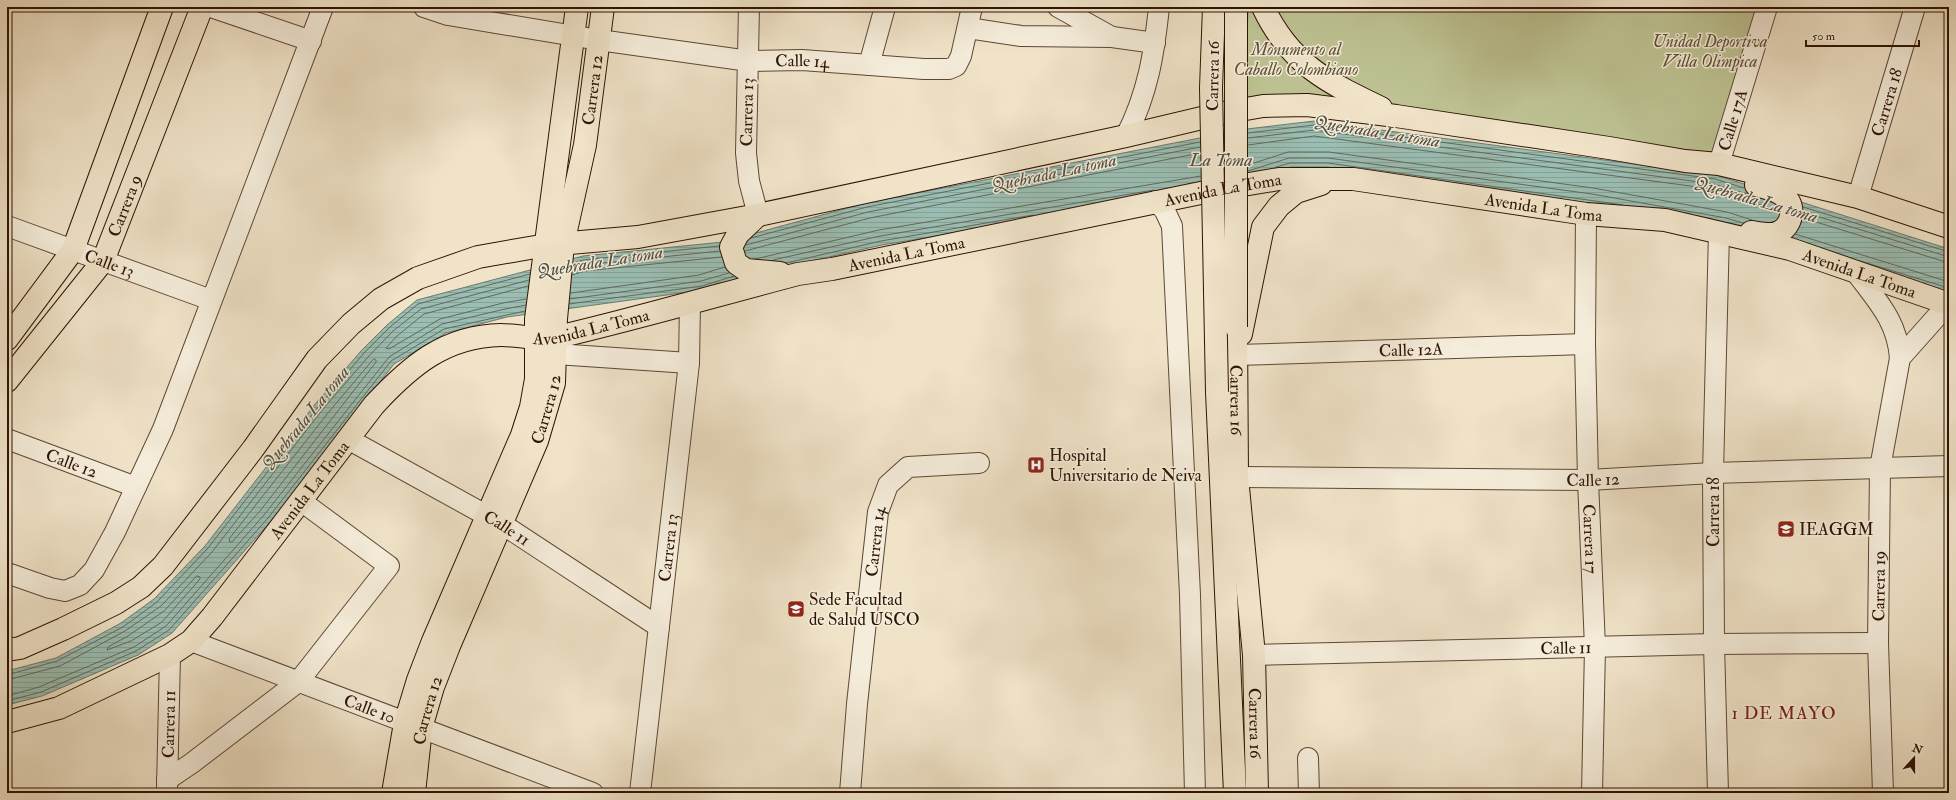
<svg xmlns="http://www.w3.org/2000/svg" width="1956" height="800" font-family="'IM FELL Double Pica',serif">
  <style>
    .park { fill: #bec393; stroke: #766b4b }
    .water { fill: url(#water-rules); stroke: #6e7a6d }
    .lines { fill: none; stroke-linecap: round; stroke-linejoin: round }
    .shore { stroke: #64685b; stroke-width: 1 }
    .minor-casing { stroke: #5e4734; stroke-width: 22 }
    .major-casing { stroke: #2d1303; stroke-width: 24 }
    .minor { stroke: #f5eddb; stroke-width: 20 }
    .major { stroke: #f0e3c8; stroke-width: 22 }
    .major-bridge-casing { stroke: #2d1303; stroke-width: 24; stroke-linecap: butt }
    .major-bridge { stroke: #f0e3c8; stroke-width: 22 }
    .labels { text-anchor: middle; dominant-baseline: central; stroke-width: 3; stroke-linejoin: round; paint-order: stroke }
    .park-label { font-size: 17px; font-style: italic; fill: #605135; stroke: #f5eddb }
    .street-label { font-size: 17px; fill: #2d1303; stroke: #f5eddb }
    .poi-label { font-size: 17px; fill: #2d1303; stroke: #f5eddb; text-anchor: start }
    .water-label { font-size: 18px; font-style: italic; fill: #534f41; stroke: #f5eddb }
    .neighbourhood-label { font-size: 18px; letter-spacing: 1px; fill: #7a1f14; stroke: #f5eddb }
  </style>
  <defs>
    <pattern id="water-rules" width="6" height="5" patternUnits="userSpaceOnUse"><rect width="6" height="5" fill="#9abeb3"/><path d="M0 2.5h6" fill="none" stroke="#85a298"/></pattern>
  </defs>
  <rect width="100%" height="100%" fill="#f0e3c8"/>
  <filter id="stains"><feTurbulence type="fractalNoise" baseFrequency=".005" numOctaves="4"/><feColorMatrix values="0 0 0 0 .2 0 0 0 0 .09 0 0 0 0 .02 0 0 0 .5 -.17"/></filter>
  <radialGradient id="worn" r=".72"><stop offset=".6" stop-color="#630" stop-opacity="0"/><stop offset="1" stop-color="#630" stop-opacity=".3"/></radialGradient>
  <path class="park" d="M1248 7 1263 8 1767 7 1719 159 1245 109Z"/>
  <path class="water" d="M1314 121 1716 175 1949 249V297L1724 227 1590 203 1327 167H1291L1225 188 882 245 762 272 703 290 507 317 446 333 394 364 271 521 172 633 138 655 42 696 7 705V671L56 658 121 623 154 599 205 546 316 403 361 351 387 325 417 300 583 256 723 242 866 203 1200 138 1222 132Z"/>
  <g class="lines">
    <g class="shore">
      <path d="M1248 133 1314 125 1715 179 1744 188"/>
      <path d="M1248 138 1314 130 1714 184 1750 195"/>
      <path d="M1248 145 1314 136 1713 189 1779 211"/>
      <path d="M1248 165 1288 152H1329L1593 188 1727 212 1752 220"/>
      <path d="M1276 167 1290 163H1328L1623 205"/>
      <path d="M1248 171 1289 158H1328L1592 194 1726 218 1743 223"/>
      <path d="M1803 207 1949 252"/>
      <path d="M1803 212 1949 257"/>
      <path d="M1803 218 1949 263"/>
      <path d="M1795 234 1949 282"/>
      <path d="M751 238 867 207 1200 142"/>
      <path d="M746 245 868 212 1200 147"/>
      <path d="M745 251 870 218 1200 153"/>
      <path d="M755 259 879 230 1201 176"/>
      <path d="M773 260 880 236 1154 190"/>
      <path d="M1860 261 1949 288"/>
      <path d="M573 263 583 260 719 246"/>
      <path d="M786 263 881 241 1033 215"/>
      <path d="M573 268 584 265 720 251"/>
      <path d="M572 275 585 271 722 257"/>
      <path d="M571 293 699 275 725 267"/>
      <path d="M526 299 503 303 440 319 389 349 386 348 397 336 424 314 528 286"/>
      <path d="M570 299 701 281 729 273"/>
      <path d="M569 304 702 286 734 276"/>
      <path d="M374 359 376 360V362L260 511 232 542H230L229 539 328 413Z"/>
      <path d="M197 576 200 577V579L162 622 131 641 107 650 108 647 128 636 164 611Z"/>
      <path d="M7 675 57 661 123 627 157 602 208 548 319 406 364 353 390 327 418 304 530 274"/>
      <path d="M7 680 60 666 125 631 161 606 212 552 323 409 368 357 393 331 421 309 529 280"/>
      <path d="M7 696 39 687 134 647 166 626 264 515 389 357 442 324 505 309 526 305"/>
      <path d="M7 701 41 692 136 651 169 630 268 518 391 361 444 329 525 311"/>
    </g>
    <g class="minor-casing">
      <g id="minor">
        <path d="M211 7 311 41"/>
        <path id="s1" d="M424 7 448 15 599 40 749 61 802 60 924 69H949L956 66 961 56 972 7"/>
        <path d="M749 7 746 153 749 181 758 215"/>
        <path d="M1058 7 1110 36"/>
        <path d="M968 28 1021 36 1112 37 1155 43"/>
        <path d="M869 65 885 7"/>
        <path d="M1126 136C1148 93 1154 54 1159 7"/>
        <path id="s2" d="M1719 164 1767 7"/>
        <path id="s3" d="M1858 197 1915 7"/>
        <path d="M1156 201 1165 211 1172 226 1190 595 1195 793"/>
        <path id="s4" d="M1586 214 1585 344 1588 480 1595 647 1592 793"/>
        <path id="s5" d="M7 226 211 300"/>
        <path d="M1855 271C1877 301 1897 320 1900 358"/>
        <path d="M556 354 689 363"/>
        <path id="s6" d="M1237 355 1585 344"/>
        <path id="s7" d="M7 439 136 487"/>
        <path id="s8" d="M348 439 502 524 659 627"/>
        <path id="s9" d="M1237 477 1588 480 1713 473 1949 466"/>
        <path d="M7 573 50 588 65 591 80 585 94 570 115 532 163 429 323 7"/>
        <path id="s10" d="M191 641 593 793"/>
        <path id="s11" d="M1254 655 1714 644 1878 643"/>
        <path d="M1308 758 1309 793"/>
        <path d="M167 780 192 763 298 682 389 566 301 501"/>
        <path id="s12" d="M167 789 170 655"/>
        <path id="s13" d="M640 793 689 363 690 303"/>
        <path id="s14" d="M850 793 857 704 878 512 888 485 908 467 979 463"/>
        <path d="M1718 793 1714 644 1713 473 1719 232"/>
        <path id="s15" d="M1883 793 1878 643 1880 468 1900 358 1948 304"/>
      </g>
    </g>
    <g class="major-casing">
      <g id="major">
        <path d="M1263 7C1290 64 1327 82 1381 108"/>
        <path d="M1211 88 1214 7"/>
        <path d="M758 215 738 234 731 247 736 263 746 270 780 273"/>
        <path d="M1751 232C1760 233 1772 236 1779 232 1792 226 1796 206 1785 197 1778 190 1766 188 1756 185"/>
        <path id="s16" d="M1236 327 1237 477 1254 655 1257 793"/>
        <path d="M1241 334 1263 227 1279 206 1296 192 1321 184"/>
        <path d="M7 339 73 250 162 7"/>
        <path id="s17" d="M7 381 103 261 202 7"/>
        <path d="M1217 392 1235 793"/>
        <path d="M7 650 20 648 63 629 116 603 141 587 163 566 253 449 317 359 351 324 381 299 418 278 478 257 547 245 638 237 758 215 1126 136 1223 113 1263 106 1307 105 1396 116 1609 148 1685 161 1719 164 1858 197 1949 227"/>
        <path id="s18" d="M7 722 59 708 170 655 191 641 212 617 374 405C410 366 445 336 501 335 520 335 540 341 558 337 639 318 718 295 798 274L832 269 1225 188 1279 179H1353L1586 214 1665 220 1790 249 1949 304"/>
        <path d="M393 793 405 723 418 680 433 641 522 435 531 407 536 379V319L577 7"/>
        <path id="s19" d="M414 793 421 728 433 687 449 646 537 441 554 383 556 319 563 244 585 145 603 7"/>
      </g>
    </g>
    <use href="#minor" class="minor"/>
    <use href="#major" class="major"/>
    <g class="major-bridge-casing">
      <g id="major-bridge">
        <path d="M1236 7V327"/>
        <path d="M1211 88 1217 392"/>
      </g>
    </g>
    <use href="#major-bridge" class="major-bridge"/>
  </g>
  <defs>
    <g id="hospital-square" transform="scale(0.9)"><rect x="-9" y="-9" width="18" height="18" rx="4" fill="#8f2418" stroke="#f5eddb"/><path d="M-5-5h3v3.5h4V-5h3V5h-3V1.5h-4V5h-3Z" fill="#fff"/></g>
    <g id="school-square" transform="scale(0.9)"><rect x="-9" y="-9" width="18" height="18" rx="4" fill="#8f2418" stroke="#f5eddb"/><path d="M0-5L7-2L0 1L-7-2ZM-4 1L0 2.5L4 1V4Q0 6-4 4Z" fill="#fff"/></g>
    <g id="university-square" transform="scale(0.9)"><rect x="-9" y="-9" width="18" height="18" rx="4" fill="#8f2418" stroke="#f5eddb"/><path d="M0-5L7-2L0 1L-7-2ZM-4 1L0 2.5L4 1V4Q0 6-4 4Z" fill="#fff"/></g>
  </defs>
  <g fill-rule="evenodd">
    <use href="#hospital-square" x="1036" y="465"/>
    <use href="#school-square" x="1786" y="529"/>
    <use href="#university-square" x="796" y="609"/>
  </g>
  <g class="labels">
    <g class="park-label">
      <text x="1710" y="41">Unidad Deportiva<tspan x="1710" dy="20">Villa Olimpica</tspan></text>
      <text x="1296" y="49">Monumento al<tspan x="1296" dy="20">Caballo Colombiano</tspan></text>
    </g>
    <g class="street-label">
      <text stroke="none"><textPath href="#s1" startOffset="383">Calle 14</textPath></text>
      <text transform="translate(1213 76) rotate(-89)">Carrera 16</text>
      <text stroke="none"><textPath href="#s19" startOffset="732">Carrera 12</textPath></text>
      <text stroke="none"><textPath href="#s3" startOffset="99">Carrera 18</textPath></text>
      <text transform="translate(747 112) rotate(-89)">Carrera 13</text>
      <text stroke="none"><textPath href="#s2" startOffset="46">Calle 17A</textPath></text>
      <text stroke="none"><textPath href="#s18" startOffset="1389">Avenida La Toma</textPath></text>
      <text stroke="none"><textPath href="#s17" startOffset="213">Carrera 9</textPath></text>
      <text stroke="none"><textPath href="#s18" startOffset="1713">Avenida La Toma</textPath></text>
      <text stroke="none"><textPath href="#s18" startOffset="1066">Avenida La Toma</textPath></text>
      <text stroke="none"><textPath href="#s5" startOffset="109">Calle 13</textPath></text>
      <text stroke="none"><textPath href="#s18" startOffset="2037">Avenida La Toma</textPath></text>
      <text stroke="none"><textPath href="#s18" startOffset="742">Avenida La Toma</textPath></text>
      <text stroke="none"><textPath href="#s6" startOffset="174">Calle 12A</textPath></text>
      <text stroke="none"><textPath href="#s16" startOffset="73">Carrera 16</textPath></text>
      <text stroke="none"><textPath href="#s19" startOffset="408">Carrera 12</textPath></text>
      <text stroke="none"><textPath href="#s7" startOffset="69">Calle 12</textPath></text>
      <text stroke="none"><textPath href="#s9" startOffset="356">Calle 12</textPath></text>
      <text stroke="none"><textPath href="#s18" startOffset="394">Avenida La Toma</textPath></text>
      <text transform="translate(1713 512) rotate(-90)">Carrera 18</text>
      <text stroke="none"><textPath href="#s8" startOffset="182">Calle 11</textPath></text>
      <text stroke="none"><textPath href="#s4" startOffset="325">Carrera 17</textPath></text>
      <text stroke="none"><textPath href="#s14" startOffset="253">Carrera 14</textPath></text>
      <text stroke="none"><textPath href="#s13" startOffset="247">Carrera 13</textPath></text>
      <text stroke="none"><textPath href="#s15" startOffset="207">Carrera 19</textPath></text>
      <text stroke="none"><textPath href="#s11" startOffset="312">Calle 11</textPath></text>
      <text stroke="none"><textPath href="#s10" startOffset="191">Calle 10</textPath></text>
      <text stroke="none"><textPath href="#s19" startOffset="84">Carrera 12</textPath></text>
      <text stroke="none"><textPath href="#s12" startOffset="65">Carrera 11</textPath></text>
      <text stroke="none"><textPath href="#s16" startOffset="397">Carrera 16</textPath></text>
    </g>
    <g class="poi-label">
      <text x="1049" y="455">Hospital<tspan x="1049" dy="20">Universitario de Neiva</tspan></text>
      <text x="1799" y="529">IEAGGM</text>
      <text x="809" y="599">Sede Facultad<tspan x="809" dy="20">de Salud USCO</tspan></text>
    </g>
    <g class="water-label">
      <text transform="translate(1377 132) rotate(9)">Quebrada La toma</text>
      <text x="1221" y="160">La Toma</text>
      <text transform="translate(1054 173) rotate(-12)">Quebrada La toma</text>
      <text transform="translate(1756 200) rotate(16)">Quebrada La toma</text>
      <text transform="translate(600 262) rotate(-9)">Quebrada La toma</text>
      <text transform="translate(306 418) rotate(-51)">Quebrada La toma</text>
    </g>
    <g class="neighbourhood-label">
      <text x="1784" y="713">1 DE MAYO</text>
    </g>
  </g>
  <rect width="1956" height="800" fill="none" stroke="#f0e3c8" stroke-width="24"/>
  <rect x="8" y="8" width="1940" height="784" fill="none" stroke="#2d1303" stroke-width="2"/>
  <rect x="12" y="12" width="1932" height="776" fill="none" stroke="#2d1303"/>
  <g transform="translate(1914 758) rotate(21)" stroke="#f5eddb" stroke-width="3" paint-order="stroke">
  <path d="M0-3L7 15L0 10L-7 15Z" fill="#2d1303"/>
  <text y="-6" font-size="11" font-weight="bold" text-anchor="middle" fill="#2d1303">N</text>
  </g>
  <path d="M1806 40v6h113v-6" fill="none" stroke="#2d1303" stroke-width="2"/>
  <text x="1812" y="40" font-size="12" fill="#2d1303" stroke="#f5eddb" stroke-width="3" paint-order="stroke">50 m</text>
  <rect width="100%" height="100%" filter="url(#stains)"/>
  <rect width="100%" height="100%" fill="url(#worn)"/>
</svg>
